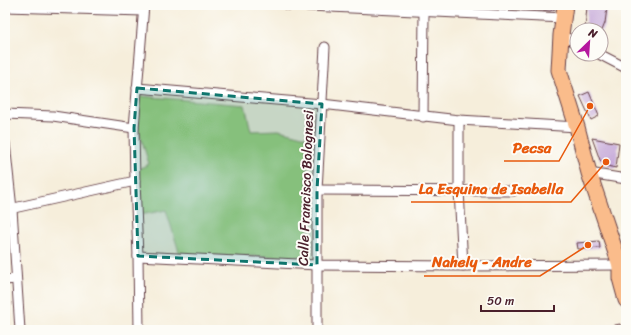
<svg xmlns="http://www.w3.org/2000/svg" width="631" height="335" font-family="Sriracha,sans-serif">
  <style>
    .green { fill: #a4d380; stroke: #777956 }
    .building { fill: #c7acda }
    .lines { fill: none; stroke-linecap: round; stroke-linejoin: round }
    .street-casing { stroke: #643e45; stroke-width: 11 }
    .primary-casing { stroke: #643e45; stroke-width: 17 }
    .street { stroke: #fff; stroke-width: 9 }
    .primary { stroke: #fabc8b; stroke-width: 15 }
    .marked { fill: #0f766e; fill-opacity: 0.2; stroke: #0f766e; stroke-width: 3; stroke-dasharray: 8 5; stroke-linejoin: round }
    .labels { text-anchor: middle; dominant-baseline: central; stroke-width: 4; stroke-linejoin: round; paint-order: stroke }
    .street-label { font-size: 14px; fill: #4a1f2b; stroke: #fdfcf7 }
    .leader { fill: none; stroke: #e8590c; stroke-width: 1.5 }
    .callout-dot { fill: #e8590c; stroke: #fdfcf7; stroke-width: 1.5 }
    .callout-label { font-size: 15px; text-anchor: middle; font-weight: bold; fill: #e8590c; stroke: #fdfcf7; stroke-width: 4; stroke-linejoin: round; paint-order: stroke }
  </style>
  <rect width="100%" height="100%" fill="#fdfcf7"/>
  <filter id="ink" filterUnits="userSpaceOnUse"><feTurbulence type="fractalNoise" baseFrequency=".025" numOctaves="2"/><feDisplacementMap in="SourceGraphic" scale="8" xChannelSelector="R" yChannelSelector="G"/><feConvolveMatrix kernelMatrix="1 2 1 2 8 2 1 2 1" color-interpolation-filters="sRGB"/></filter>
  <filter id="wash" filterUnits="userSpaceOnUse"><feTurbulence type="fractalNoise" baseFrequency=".012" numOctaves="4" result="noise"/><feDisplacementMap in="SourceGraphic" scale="16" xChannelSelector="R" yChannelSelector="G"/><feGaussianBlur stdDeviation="0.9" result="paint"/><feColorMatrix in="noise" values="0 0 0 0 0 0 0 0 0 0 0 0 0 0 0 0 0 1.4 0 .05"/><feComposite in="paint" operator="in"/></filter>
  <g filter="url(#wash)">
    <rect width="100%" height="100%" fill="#f6eedb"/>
    <path class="green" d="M140 96 245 105 251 131 279 130 306 137 309 257 180 255 166 210 140 215 138 169 149 164 138 128Z"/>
    <g id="blocks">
      <g class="building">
        <path d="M521 5H554L555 9 550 11 520 8Z"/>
        <path d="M587 6 607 8 605 23 601 33V30H585Z"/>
        <path d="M589 92 599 116 591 120 580 96Z"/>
        <path d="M592 138 619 143 616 168 607 166 600 160Z"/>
        <path d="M599 241 600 248 578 249 577 243Z"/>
        <path d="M620 324 621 330H606L605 327Z"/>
      </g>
    </g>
  </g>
  <g filter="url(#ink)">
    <use href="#blocks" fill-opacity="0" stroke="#643e45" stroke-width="1"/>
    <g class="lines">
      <g class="street-casing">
        <g id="street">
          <path d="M288 5 564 18"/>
          <path d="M5 7 143 11"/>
          <path d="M561 35 577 43"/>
          <path d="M599 54 626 68"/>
          <path d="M137 88 322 104 459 120 577 127"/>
          <path d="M5 114 53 116 134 128"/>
          <path d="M423 117 424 11"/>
          <path d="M459 120V190L463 266"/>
          <path d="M5 143 12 209 20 330"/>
          <path d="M589 173 626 179"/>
          <path d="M317 190 513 191"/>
          <path d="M5 210 135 181"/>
          <path d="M138 256 317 265 463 266 620 265"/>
          <path d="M5 280 16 279"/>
          <path d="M139 330 138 256 135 181 134 128 144 5"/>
          <path d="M317 330V190L325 47"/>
        </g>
      </g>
      <g class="primary-casing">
        <g id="primary">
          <path d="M565 5 561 35 559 70 577 127 589 173 620 265 626 273"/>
          <path d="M620 265V278L626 300"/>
        </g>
      </g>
      <use href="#street" class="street"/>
      <use href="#primary" class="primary"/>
    </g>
  </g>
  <path class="marked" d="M137 88 322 104 317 190V265L138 256 134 128Z"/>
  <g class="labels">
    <g class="street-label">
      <text transform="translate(306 188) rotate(-88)">Calle Francisco Bolognesi</text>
    </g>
  </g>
  <path class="leader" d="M590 106L559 161H504M606 162L571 202H411M588 245L540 276H424"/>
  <g class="callout-dot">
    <circle cx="590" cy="106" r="4"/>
    <circle cx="606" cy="162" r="4"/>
    <circle cx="588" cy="245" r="4"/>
  </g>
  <g class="callout-label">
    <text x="532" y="153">Pecsa</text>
    <text x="491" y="194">La Esquina de Isabella</text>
    <text x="482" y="267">Nahely - Andre</text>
  </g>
  <rect width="631" height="335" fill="none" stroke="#fdfcf7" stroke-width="20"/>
  <g transform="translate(589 42) rotate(25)"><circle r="19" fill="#fdfcf7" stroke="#b5a4a5"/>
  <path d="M0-3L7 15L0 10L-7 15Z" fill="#b5179e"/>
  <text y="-6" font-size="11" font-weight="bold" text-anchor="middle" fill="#4a1f2b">N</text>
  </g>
  <path d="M481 305v6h73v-6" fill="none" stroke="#4a1f2b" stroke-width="2"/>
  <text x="487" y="305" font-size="12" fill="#4a1f2b" stroke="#fdfcf7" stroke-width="3" paint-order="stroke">50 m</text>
</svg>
